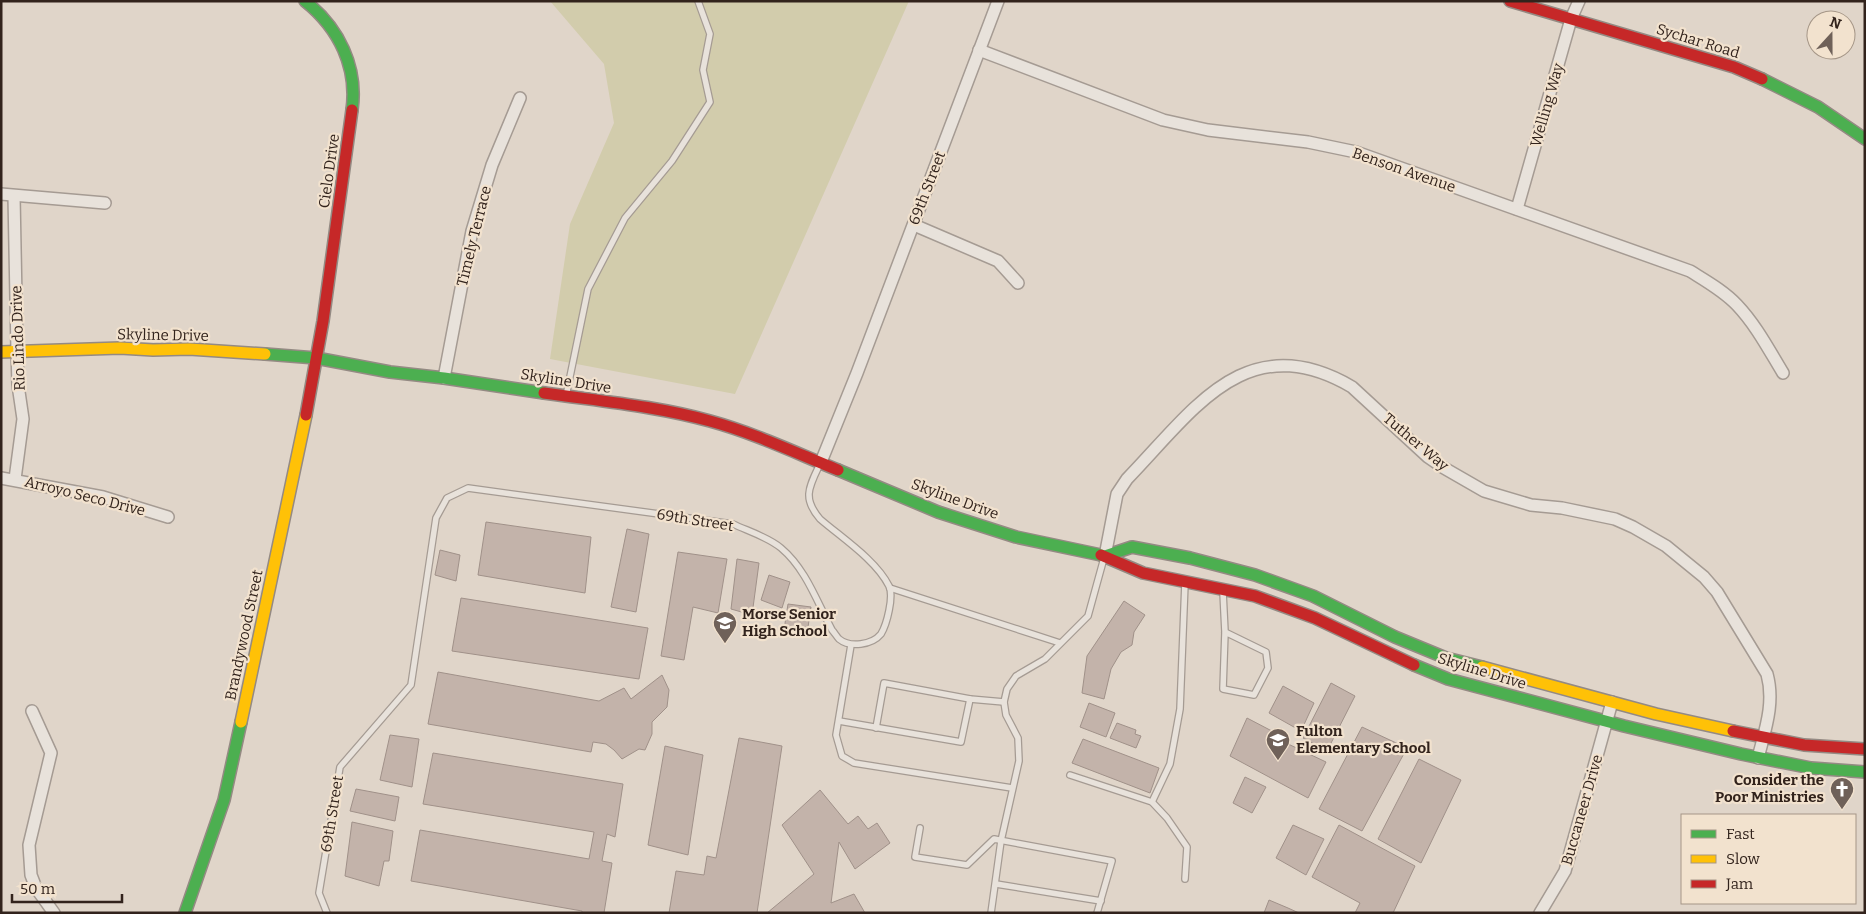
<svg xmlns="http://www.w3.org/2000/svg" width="1866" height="914" font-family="Bitter,serif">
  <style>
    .green { fill: #d2ccac }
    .building { fill: #c3b3aa; stroke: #a09189 }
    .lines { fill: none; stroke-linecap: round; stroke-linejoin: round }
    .lane-casing { stroke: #a59b93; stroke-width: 8 }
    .street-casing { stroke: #a59b93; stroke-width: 14 }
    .fast-casing { stroke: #948a83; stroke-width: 14 }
    .slow-casing { stroke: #948a83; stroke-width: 14 }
    .jam-casing { stroke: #948a83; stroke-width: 14 }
    .lane { stroke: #e8e2db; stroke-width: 5.5 }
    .street { stroke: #e8e2db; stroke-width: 11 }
    .fast { stroke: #4caf50; stroke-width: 11 }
    .slow { stroke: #ffc107; stroke-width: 11 }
    .jam { stroke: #c62828; stroke-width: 11 }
    .labels { text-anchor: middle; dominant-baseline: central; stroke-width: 4.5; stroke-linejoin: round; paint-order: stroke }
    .street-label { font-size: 15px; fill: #32231c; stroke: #f2e2ce }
    .poi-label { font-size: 15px; font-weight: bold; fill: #32231c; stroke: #f2e2ce; text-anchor: start }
  </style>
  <rect width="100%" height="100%" fill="#e0d5c9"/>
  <path class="green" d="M550 1H909L735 394 550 359 570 224 614 123 604 64Z"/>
  <g class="building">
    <path d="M486 522 591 537 585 593 478 575Z"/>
    <path d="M627 529 649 534 636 612 611 607Z"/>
    <path d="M440 550 460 555 456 581 435 575Z"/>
    <path d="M678 552 727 559 718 613 693 607 684 660 661 656Z"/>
    <path d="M737 559 759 563 752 615 731 609Z"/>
    <path d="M769 575 790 582 782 608 761 600Z"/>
    <path d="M461 598 648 628 639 679 452 651Z"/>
    <path d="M1124 601 1145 615 1134 632 1132 645 1121 652 1111 669 1104 699 1082 693 1087 656Z"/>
    <path d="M788 604 811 607 807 634 784 630Z"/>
    <path d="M438 672 599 701 624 688 631 699 662 675 669 690 667 707 652 722V734L645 750 639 749 622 759 614 750 606 744 593 742 591 752 428 724Z"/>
    <path d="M1331 683 1355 696 1327 751 1303 738Z"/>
    <path d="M1283 686 1314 703 1301 731 1269 713Z"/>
    <path d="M1089 703 1115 713 1106 737 1080 727Z"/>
    <path d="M1247 718 1289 740 1286 743 1326 762 1308 798 1230 756Z"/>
    <path d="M1117 723 1136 730 1135 734 1141 736 1136 748 1110 738Z"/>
    <path d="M1362 727 1407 748 1362 831 1319 809Z"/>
    <path d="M390 735 419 739 412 787 380 780Z"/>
    <path d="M739 738 782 746 757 913H669L676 871 704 875 707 856 716 858Z"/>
    <path d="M1083 739 1159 768 1150 793 1072 763Z"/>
    <path d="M665 746 703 755 688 855 648 845Z"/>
    <path d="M433 753 623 784 615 837 607 834 602 861 612 863 604 913H582V911L411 881 420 830 589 859 594 832 423 804Z"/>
    <path d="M1419 759 1461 780 1421 863 1378 839Z"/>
    <path d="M1245 777 1266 787 1252 813 1233 803Z"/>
    <path d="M356 789 399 797 395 821 350 811Z"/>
    <path d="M820 790 848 824 858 816 868 829 877 823 890 843 855 869 839 842 831 903 854 894 865 913H767L814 874 782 825Z"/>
    <path d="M352 822 393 831 389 861H384L379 886 345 876Z"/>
    <path d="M1293 825 1324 839 1306 875 1276 858Z"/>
    <path d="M1339 825 1415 866 1393 913H1355L1360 903 1312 877Z"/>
    <path d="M1269 900 1288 908 1299 913H1264Z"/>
  </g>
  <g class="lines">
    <g class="lane-casing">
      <g id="lane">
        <path d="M566 396 588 289 625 218 672 161 710 102 703 70 710 34 698 1"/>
        <path d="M890 588 1060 643"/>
        <path d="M1223 592 1225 632 1223 689 1254 695 1268 668 1266 652 1225 632"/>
        <path d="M851 645 836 735 842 756 854 763 1012 788"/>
        <path d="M839 721 961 742 970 699"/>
        <path d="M876 728 884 683 970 699 1004 702"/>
        <path d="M1070 775 1152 802 1167 818 1187 847 1185 879"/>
        <path d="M1152 802 1170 764 1180 709 1185 583"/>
        <path d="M920 828 915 857 967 865 994 839 1112 861 1097 913"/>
        <path d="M996 884 1101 901"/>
        <path d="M327 913 319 893 340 767 411 685 436 518 447 498 468 488 733 524C748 531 768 537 781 548 806 569 817 602 832 630 834 632 837 637 839 639 850 648 872 645 881 634 887 624 894 596 889 586 876 560 842 538 820 519 802 498 809 487 820 464"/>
        <path d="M991 913 1001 841 1019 761 1018 738 1006 715 1004 702 1007 689 1016 676 1045 659 1088 616 1104 558"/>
      </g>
    </g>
    <g class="street-casing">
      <g id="street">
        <path d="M979 50 1163 120 1208 130 1308 142 1356 152 1690 271C1706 281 1724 291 1737 305 1756 325 1769 350 1783 373"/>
        <path d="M1 194 105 203"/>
        <path d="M14 196 17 351 18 385 23 419 15 479"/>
        <path d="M1517 209 1571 19 1579 1"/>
        <path d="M914 225 998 261 1018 283"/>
        <path d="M444 378 472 231 492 165 520 98"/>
        <path d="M821 462 857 373 998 1"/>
        <path d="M1 478 103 497 168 517"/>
        <path d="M1105 556 1117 494 1127 479C1193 411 1246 325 1352 387L1428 457 1444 468 1484 491 1531 505 1562 508 1615 519 1633 527 1666 546 1704 577 1717 592 1767 674C1775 703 1765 730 1758 758"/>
        <path d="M32 711 51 753 29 845 31 875 36 888 54 913"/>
        <path d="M1540 913 1565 871 1612 702"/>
      </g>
    </g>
    <g class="fast-casing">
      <g id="fast">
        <path d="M305 1C339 28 358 67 352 110"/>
        <path d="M1762 79 1818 107 1865 139"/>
        <path d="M265 354 316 358 390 372 444 378 544 393"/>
        <path d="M838 470 938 512 1016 537 1101 555"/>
        <path d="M1105 556 1132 547 1190 558 1255 575 1313 596 1395 637 1446 658 1482 667"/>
        <path d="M1414 665 1448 679 1624 726 1741 754 1811 768 1865 772"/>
        <path d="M185 913 224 800 241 722"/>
      </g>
    </g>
    <g class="slow-casing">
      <g id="slow">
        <path d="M1 352 120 348 153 350 189 349 265 354"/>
        <path d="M1482 667 1656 714 1733 731"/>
        <path d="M241 722 306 415"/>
      </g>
    </g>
    <g class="jam-casing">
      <g id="jam">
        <path d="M1510 1 1734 67 1762 79"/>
        <path d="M544 393C599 401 656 406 710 421 754 433 796 453 838 470"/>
        <path d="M306 415 323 321 352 110"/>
        <path d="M1101 555 1143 573 1255 596 1315 618 1414 665"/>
        <path d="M1733 731 1804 745 1865 749"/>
      </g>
    </g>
    <use href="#lane" class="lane"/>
    <use href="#street" class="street"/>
    <use href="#fast" class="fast"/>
    <use href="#slow" class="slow"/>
    <use href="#jam" class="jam"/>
  </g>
  <defs>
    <g id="school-pin" transform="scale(1.25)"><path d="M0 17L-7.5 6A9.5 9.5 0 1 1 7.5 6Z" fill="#6f6159" stroke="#f2e2ce"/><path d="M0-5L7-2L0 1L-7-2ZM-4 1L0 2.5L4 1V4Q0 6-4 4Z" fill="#fff"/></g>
    <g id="church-pin" transform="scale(1.25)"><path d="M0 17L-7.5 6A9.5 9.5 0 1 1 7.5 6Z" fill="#6f6159" stroke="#f2e2ce"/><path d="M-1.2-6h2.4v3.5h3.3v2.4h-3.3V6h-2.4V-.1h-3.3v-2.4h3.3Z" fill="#fff"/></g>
  </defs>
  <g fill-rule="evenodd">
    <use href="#school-pin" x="725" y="623"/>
    <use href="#school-pin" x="1278" y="740"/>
    <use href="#church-pin" x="1842" y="789"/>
  </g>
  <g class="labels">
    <g class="street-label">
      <text transform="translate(1698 41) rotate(17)">Sychar Road</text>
      <text transform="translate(1547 105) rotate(-74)">Welling Way</text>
      <text transform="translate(1404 170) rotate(19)">Benson Avenue</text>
      <text transform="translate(329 171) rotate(-82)">Cielo Drive</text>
      <text transform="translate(927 188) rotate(-69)">69th Street</text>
      <text transform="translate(474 236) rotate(-76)">Timely Terrace</text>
      <text transform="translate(163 335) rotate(1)">Skyline Drive</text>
      <text transform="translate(18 338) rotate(-92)">Rio Lindo Drive</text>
      <text transform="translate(566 381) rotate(9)">Skyline Drive</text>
      <text transform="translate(1416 442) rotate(40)">Tuther Way</text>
      <text transform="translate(85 496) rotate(14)">Arroyo Seco Drive</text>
      <text transform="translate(955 499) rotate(20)">Skyline Drive</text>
      <text transform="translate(695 520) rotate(9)">69th Street</text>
      <text transform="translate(244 635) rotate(-78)">Brandywood Street</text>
      <text transform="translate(1482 671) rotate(17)">Skyline Drive</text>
      <text transform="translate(1582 810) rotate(-74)">Buccaneer Drive</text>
      <text transform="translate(332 814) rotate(-81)">69th Street</text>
    </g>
    <g class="poi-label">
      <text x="742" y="614">Morse Senior<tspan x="742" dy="17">High School</tspan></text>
      <text x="1296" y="731">Fulton<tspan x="1296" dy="17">Elementary School</tspan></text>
      <text x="1824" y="780" text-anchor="end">Consider the<tspan x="1824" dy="17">Poor Ministries</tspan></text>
    </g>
  </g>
  <rect width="1866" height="914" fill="none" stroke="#32231c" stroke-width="5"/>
  <rect x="1681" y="814" width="175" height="90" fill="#f2e2ce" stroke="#a59687"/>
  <rect x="1691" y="830" width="25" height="8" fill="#4caf50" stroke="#a59687"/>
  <text x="1726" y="839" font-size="15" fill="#32231c">Fast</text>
  <rect x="1691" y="855" width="25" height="8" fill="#ffc107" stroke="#a59687"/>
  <text x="1726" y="864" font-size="15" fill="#32231c">Slow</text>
  <rect x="1691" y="880" width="25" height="8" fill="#c62828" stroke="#a59687"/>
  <text x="1726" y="889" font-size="15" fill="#32231c">Jam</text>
  <g transform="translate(1831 35) rotate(21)"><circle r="24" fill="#f2e2ce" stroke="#a59687"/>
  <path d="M0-4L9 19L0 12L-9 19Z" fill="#6f6159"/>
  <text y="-8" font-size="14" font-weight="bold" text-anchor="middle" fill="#32231c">N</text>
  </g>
  <path d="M12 894v8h110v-8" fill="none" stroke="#32231c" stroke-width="2.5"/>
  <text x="20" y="894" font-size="15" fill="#32231c" stroke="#f2e2ce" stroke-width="4" paint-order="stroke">50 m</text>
</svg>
